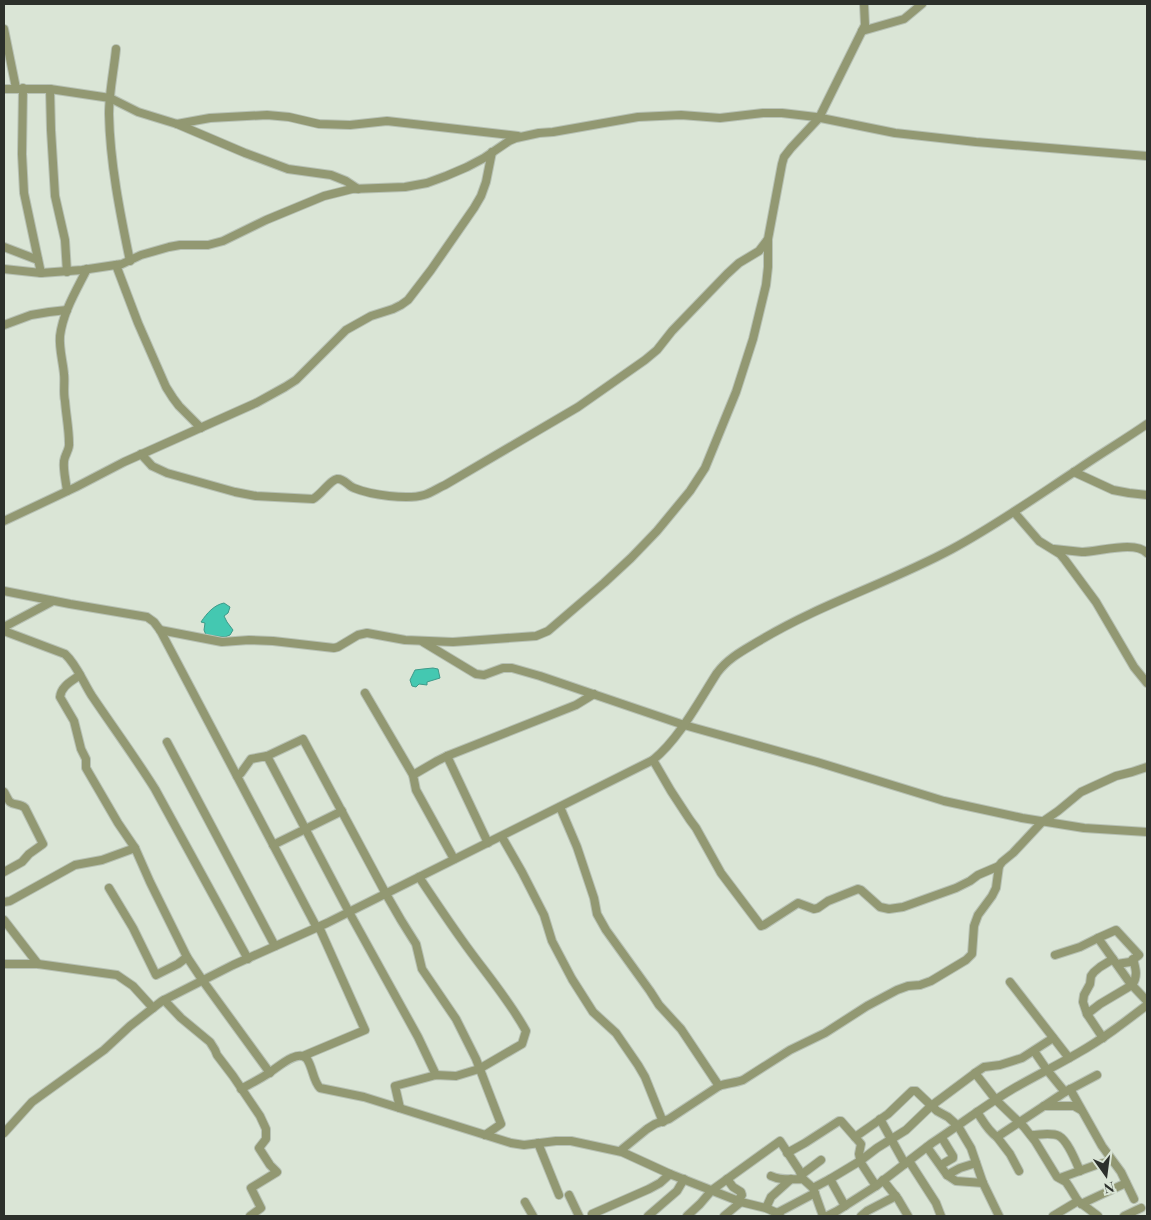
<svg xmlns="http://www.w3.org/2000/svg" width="1151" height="1220" font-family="'Playfair Display',serif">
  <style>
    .water { fill: #44c8b1; stroke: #3d9a89 }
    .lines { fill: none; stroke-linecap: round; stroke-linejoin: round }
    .minor-casing { stroke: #b7c1b4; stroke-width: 10 }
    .minor { stroke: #929872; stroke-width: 8 }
  </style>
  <rect width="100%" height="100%" fill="#dae5d6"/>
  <g class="water">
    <path d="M224 603 230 607 228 613 224 616 227 622 233 630 230 635 225 637 206 635 204 630 205 623 201 622C207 613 214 605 224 603Z"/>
    <path d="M433 668 438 669 440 678 427 682V685L419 684 416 687 412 686 410 680 415 670 423 669Z"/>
  </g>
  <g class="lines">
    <g class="minor-casing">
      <g id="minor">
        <path d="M4 29 16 88"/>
        <path d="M862 31 904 19 922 4"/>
        <path d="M116 49C114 70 109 92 109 114 110 163 120 213 130 261"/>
        <path d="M23 88 22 154 24 193 41 273"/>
        <path d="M4 89H50L110 98 138 112 177 124 210 118 267 115 289 117 319 124 350 125 387 121 518 136"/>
        <path d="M50 89 51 130 55 196 65 240 67 272"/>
        <path d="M177 124 245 153 288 169 331 175 346 181 358 189"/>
        <path d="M4 247 38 260"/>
        <path d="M116 265 138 323 166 387 173 398 179 406 201 428"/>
        <path d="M4 269 41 273 82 270 122 264 141 255 169 247 180 245H208L223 241 266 220 324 196 352 189 405 187 427 183 446 176 467 167 484 158 509 141 516 138 539 133 553 132 638 117 681 115 720 118 763 113H782L816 117 895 133 976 142 1147 156"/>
        <path d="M4 325 31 315 49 312 67 310"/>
        <path d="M141 454 152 466 167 473 235 492 256 496 313 499C322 494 330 480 337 479 344 478 348 486 354 488 371 495 407 500 424 495 431 493 438 488 445 485L578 407 645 360 657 350 672 331 727 274 739 263 759 251 768 239 782 164 784 157 791 148 819 118 865 25 864 4"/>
        <path d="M1074 472 1113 490 1129 493 1147 495"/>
        <path d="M67 491C66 481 63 471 64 461 65 454 70 449 69 443 69 429 66 415 65 401 63 392 65 383 64 374 63 362 59 349 60 336 63 312 76 291 87 269"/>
        <path d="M1014 512 1039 541 1060 554 1065 560 1096 602 1134 667 1147 683"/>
        <path d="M4 521 76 487 124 462 256 403 285 387 296 380 346 330 371 316 393 309 401 305 408 300 431 270 474 208 481 196 486 182 492 152"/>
        <path d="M1054 549C1063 550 1073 551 1082 552 1099 552 1135 540 1147 553"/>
        <path d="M4 591 70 604 147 617 154 622 160 630 317 928"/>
        <path d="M4 627 53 601"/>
        <path d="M160 630 222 642 249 640 273 641 334 648 338 647 358 635 367 633 405 640 453 642 536 636 548 631 604 583 631 558 657 531 690 491 705 468 736 392 753 339 766 285 768 267V241"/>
        <path d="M4 631 65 654C77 665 83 682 92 696 113 727 135 757 155 789L248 959"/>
        <path d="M423 642 476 674 484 675 503 668H512L540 676 684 725 817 762 944 801 1022 818 1084 828 1147 832"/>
        <path d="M80 675C72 681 61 686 60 697L74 721 81 749 86 759V768L118 823 135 848 150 882 187 957 203 981 270 1073"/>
        <path d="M365 693 413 775"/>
        <path d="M167 742 275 946"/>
        <path d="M267 756 303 739 386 894 401 920 416 944 422 969 456 1019 476 1059 501 1124 485 1135"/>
        <path d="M447 756 488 843"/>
        <path d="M653 760 671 791 690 820 696 828 721 873 761 926 764 925 798 903 814 909 818 908 828 901 858 889 861 890 880 907 889 909 903 907 956 888 970 881 978 875 999 866"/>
        <path d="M237 776 241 773 251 759 267 756 349 912 418 1037 436 1075"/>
        <path d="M4 792C6 795 8 800 10 802 15 806 20 803 25 808L43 844 29 854 22 862 4 872"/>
        <path d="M560 807 577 847 594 898 597 914 606 930 650 991 659 1005 681 1029 719 1086"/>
        <path d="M502 837 522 872 544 915 552 941 572 979 593 1012 616 1033 638 1065 645 1077 663 1122"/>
        <path d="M273 845 342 811"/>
        <path d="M454 859 416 790 413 775 437 761 447 756 576 705 594 694"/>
        <path d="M109 888 133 928 156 975 178 964 187 957"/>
        <path d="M4 902 10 901 75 865 102 860 135 848"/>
        <path d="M4 920 38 964"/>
        <path d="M1055 955 1080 947 1098 938"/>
        <path d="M4 964H38L117 975 133 986 153 1008"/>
        <path d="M1117 964 1130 962 1139 955 1116 930 1098 938 1130 983 1147 1001"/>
        <path d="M1010 982 1069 1058"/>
        <path d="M164 1000 181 1018 210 1042 215 1050 217 1055 233 1076 260 1116 266 1129V1139L259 1148 270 1165 277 1172 251 1188 261 1208 250 1216"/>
        <path d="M1087 1014 1083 1002 1084 995 1090 984 1091 976 1094 972 1100 967 1113 959"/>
        <path d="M1103 1038 1087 1014 1100 1004 1132 985C1138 977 1136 969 1133 959"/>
        <path d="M1034 1051 1047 1070 1065 1092"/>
        <path d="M303 1056 365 1030 319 927"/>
        <path d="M975 1073 996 1100 1024 1127 1035 1141 1057 1177 1066 1182 1070 1188 1078 1201 1098 1216"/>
        <path d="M241 1089C250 1084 260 1079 269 1073 277 1068 298 1048 307 1059 313 1068 313 1081 320 1088L364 1097 511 1143 524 1145 556 1141H571L622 1152 670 1174 741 1202 766 1208 777 1213 780 1216"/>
        <path d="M1070 1089 1102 1146 1121 1172 1134 1199"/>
        <path d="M1044 1106H1074L1081 1110"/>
        <path d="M400 1108 395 1086 436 1075 456 1076 479 1069 522 1044 526 1031C508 998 483 970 462 940 447 919 433 898 419 877"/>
        <path d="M977 1112C983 1121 988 1131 997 1137"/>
        <path d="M880 1119 905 1164"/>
        <path d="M4 1133 32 1102 104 1050 130 1026 162 1001 233 965 327 923 653 760C679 739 699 701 717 673 728 658 744 650 759 641 820 604 889 583 952 549 995 526 1036 497 1077 470 1100 454 1124 440 1147 424"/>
        <path d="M1031 1135C1040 1135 1051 1132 1059 1136 1068 1141 1076 1162 1080 1171"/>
        <path d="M538 1143 559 1195"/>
        <path d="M927 1147 947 1175 956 1181 983 1183"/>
        <path d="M620 1151 647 1129 655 1124 669 1119 719 1086C727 1083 735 1083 743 1080L790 1050 825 1033 867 1006 897 990 908 986 920 985 931 981 966 960 972 954 974 926 978 915 992 896 996 888 999 866 1002 862 1013 853 1042 822 1058 811 1081 792 1116 776 1132 772 1147 767"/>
        <path d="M787 1153 805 1143 839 1121H841L855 1137"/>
        <path d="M909 1161 936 1203 941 1216"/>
        <path d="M941 1165 953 1158V1156L942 1138"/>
        <path d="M1019 1171 1010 1154 997 1137 1065 1092 1097 1075"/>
        <path d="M801 1175 821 1160"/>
        <path d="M947 1175 960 1168 976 1163"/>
        <path d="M771 1176C781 1181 792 1179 803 1179L813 1188"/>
        <path d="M1060 1178 1096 1165 1112 1161"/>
        <path d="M727 1179 733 1187 741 1192 742 1195 738 1200"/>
        <path d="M830 1179 845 1206"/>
        <path d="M883 1180 898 1199 908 1216"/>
        <path d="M876 1186 861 1163 859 1154 861 1144 855 1137 888 1114 912 1091H916L937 1111 948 1117 958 1126 965 1138 971 1148 983 1183 999 1216"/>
        <path d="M569 1195 579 1216"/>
        <path d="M525 1202 533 1216"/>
        <path d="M1081 1204 1126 1183"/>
        <path d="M766 1208 771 1197 791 1179"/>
        <path d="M777 1213 815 1193"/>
        <path d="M594 1216 592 1214 649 1189 660 1183 670 1174"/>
        <path d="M648 1216 677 1191 684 1179"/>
        <path d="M687 1216 700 1204 712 1190 780 1141 799 1170 803 1179"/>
        <path d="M724 1216 741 1202"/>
        <path d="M823 1216 813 1188 830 1179 860 1161 877 1148 906 1130 931 1106 978 1071 984 1067 1000 1065 1022 1058 1053 1038"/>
        <path d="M827 1216 837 1211 876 1186 932 1143C958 1126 984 1106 1011 1090 1033 1077 1056 1066 1078 1053 1103 1039 1125 1022 1147 1005"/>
        <path d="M861 1216 867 1211 896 1196"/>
        <path d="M1053 1216 1078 1201"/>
        <path d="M1124 1216 1141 1208"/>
      </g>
    </g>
    <use href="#minor" class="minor"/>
  </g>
  <rect width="1151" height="1220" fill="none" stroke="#2c302b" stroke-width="10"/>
  <g transform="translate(1106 1175) rotate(166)" stroke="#dae5d6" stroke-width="4" paint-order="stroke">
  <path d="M0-4L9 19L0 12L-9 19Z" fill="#2c302b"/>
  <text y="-8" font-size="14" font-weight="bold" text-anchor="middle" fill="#2c302b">N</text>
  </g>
</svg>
